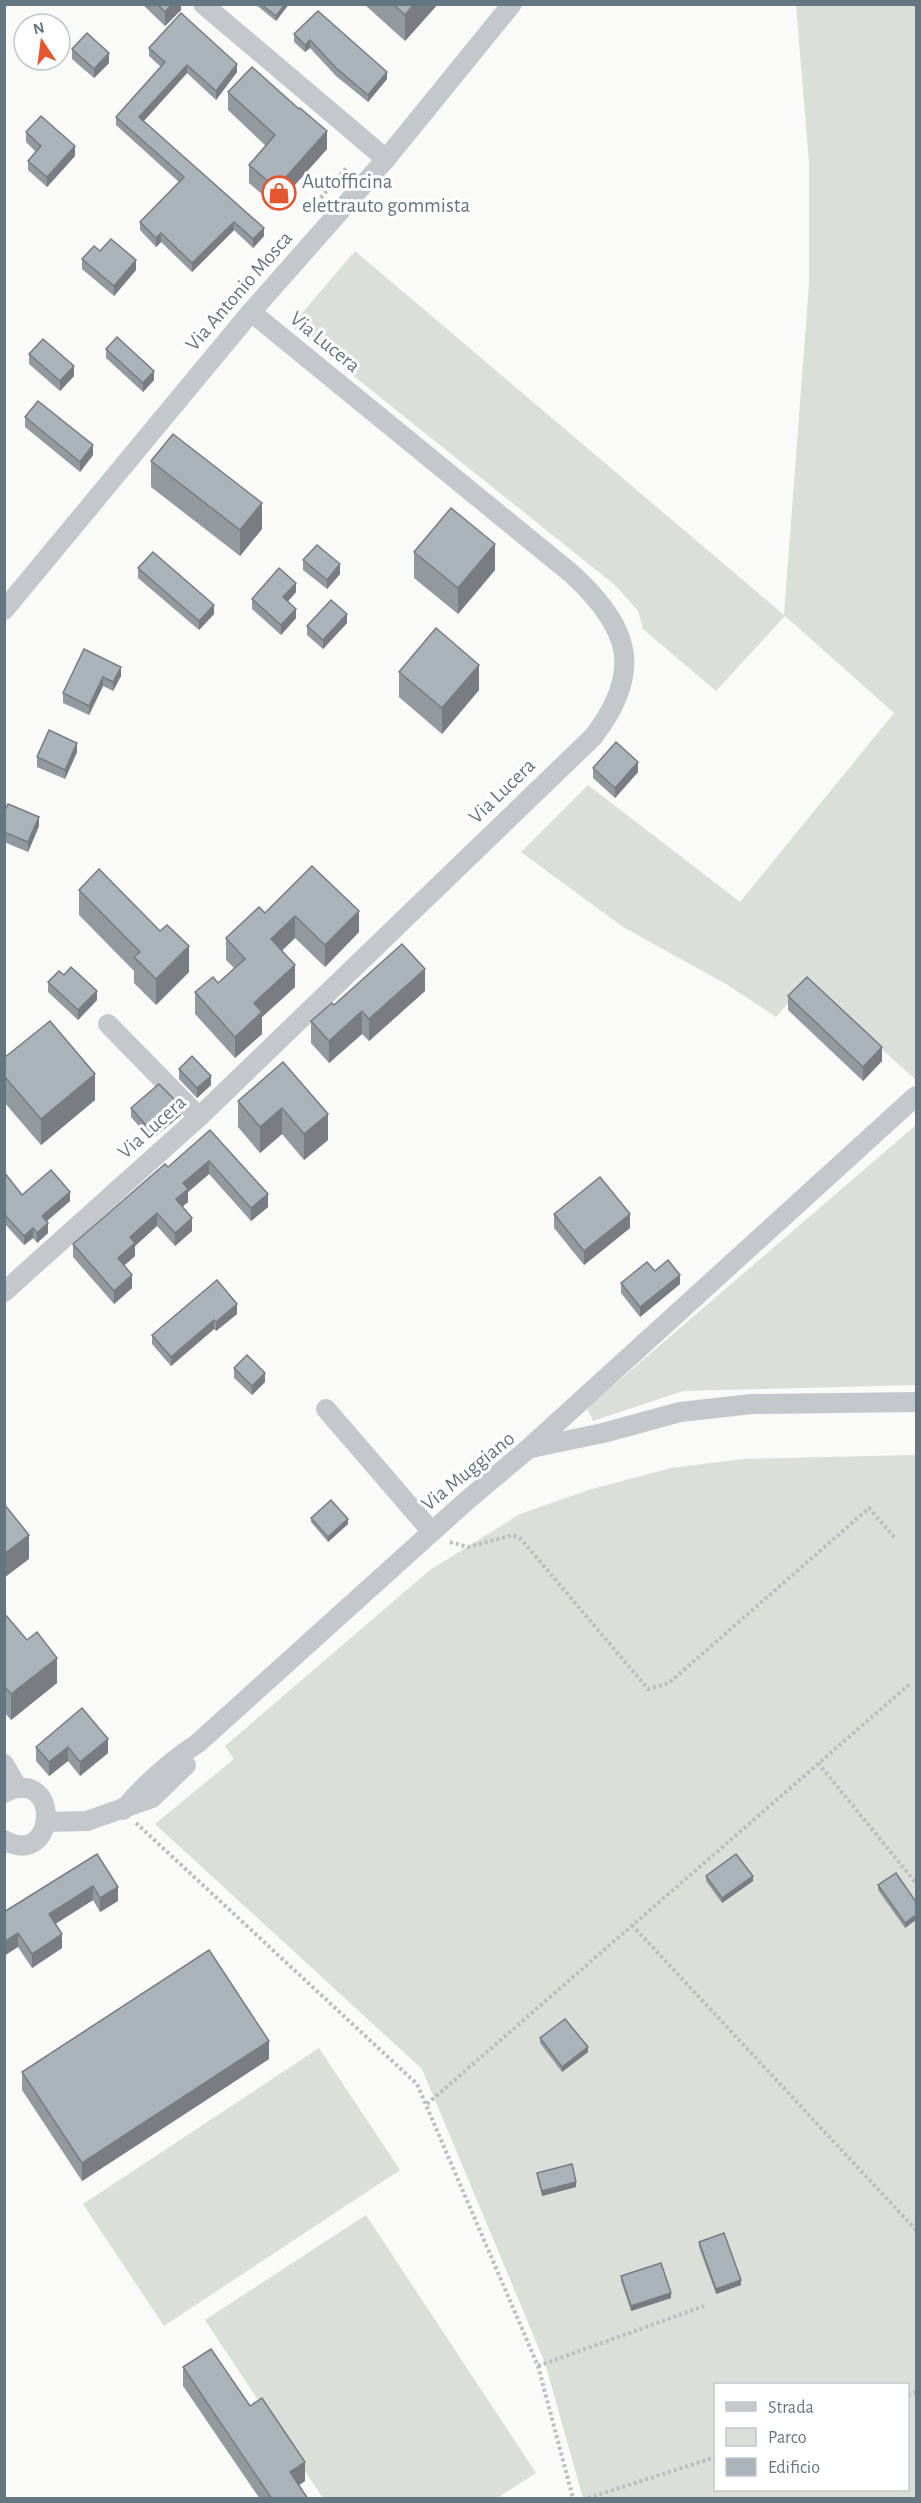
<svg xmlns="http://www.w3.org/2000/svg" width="921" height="2503" font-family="'Alegreya Sans',sans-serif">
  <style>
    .green { fill: #dadfd7; fill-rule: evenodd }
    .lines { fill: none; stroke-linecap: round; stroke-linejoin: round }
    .path { stroke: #bbbfc2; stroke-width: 4; stroke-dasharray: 3 3; stroke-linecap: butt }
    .minor { stroke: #c3c8cc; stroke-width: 20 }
    .wall { fill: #929a9f }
    .shaded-wall { fill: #777d82 }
    .building { fill: #aab3b9; stroke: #777d82; stroke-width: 1.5 }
    .labels { text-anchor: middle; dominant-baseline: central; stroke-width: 6; stroke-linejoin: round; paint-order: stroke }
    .poi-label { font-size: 21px; fill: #657683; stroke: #fff; text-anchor: start }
    .street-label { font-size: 21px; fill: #657683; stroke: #fff }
  </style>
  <rect width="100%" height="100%" fill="#fafaf8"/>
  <g class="green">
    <path d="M796 5H916V1080L807 982 776 1017 726 984 623 927 521 852 588 785 740 902 894 713 785 616 716 691 643 629 638 611 616 586 291 326 355 251 784 615 809 284V162Z"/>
    <path d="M916 1125V1385L683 1391 593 1421 587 1408Z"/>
    <path d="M916 1455V2498H583L545 2363 422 2069 155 1824 234 1759 225 1746 430 1570 520 1514 592 1489 671 1468 743 1459ZM716 2384H908V2490H716Z"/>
    <path d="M319 2048 400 2170 164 2326 83 2204Z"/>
    <path d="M366 2215 536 2473 497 2498H323L205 2320Z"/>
  </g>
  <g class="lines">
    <g class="path">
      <path d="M313 207 348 166"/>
      <path d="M450 1542 468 1547 513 1535 521 1539 648 1689 669 1683 869 1508 895 1538"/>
      <path d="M818 1763 916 1883"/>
      <path d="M136 1823 417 2084 538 2366 573 2498"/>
      <path d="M632 1925 916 2230"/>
      <path d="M427 2104 911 1683"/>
      <path d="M538 2366 704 2306"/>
      <path d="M908 2395 916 2392"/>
      <path d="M588 2498 716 2457"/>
    </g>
    <g class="minor">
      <path d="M203 4 386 159"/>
      <path d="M4 610 251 312 386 159 512 4"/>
      <path d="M108 1024 199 1117"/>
      <path d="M4 1292 199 1117 593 737C644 671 630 628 572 574L251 312"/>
      <path d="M326 1409 432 1532"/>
      <path d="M531 1448 603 1433 680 1412 752 1404 916 1402"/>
      <path d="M4 1764 18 1788"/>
      <path d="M4 1793C62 1764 58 1870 4 1840"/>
      <path d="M123 1810C145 1784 169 1762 198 1743L464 1503 528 1449 916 1096"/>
      <path d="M47 1822 87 1821 152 1798 186 1765"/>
    </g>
  </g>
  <g class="wall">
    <path d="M142 4H181V10L165 26Z"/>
    <path d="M255 4H289L276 21Z"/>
    <path d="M364 4H438L405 41Z"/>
    <path d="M318 11 387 79 368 102 336 76 310 48 305 52 294 42V34Z"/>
    <path d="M149 48 237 72 216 100 187 73 144 121 264 236 253 248 234 230 192 272 161 242 156 247 140 230V222L179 182 116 125V117L161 67 149 56Z"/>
    <path d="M72 49 109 63 94 78 72 59Z"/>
    <path d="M228 92 327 149 276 206 249 183V165L266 146 228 110Z"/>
    <path d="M26 132 75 156 47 187 28 170V161L36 152 26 142Z"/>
    <path d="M100 251 136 270 114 296 82 269V259Z"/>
    <path d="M106 349 154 380 143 392 106 358Z"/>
    <path d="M29 354 74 376 60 391 29 364Z"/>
    <path d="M25 417 93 455 80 472 25 427Z"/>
    <path d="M151 461 262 529 240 556 151 487Z"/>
    <path d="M414 552 495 570 458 614 414 578Z"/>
    <path d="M303 560 340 574 327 589 303 570Z"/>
    <path d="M138 568 214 614 199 630 138 578Z"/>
    <path d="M296 592 288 601 296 618 281 635 252 609V599Z"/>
    <path d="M347 623 323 649 307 635V626Z"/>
    <path d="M84 649 121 676 113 691 103 686 89 715 63 703V693Z"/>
    <path d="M399 672 479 690 442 734 399 697Z"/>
    <path d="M77 752 65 779 37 767V757Z"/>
    <path d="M593 768 638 772 615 798 593 778Z"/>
    <path d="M4 812 39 826 28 852 4 842Z"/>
    <path d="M312 866 359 932 325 967 295 938 282 951 295 987 262 1017V1034L235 1058 195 1014V992L218 983 234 968 226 960V938L265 913Z"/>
    <path d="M79 890 189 972 156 1005 134 983V971L79 915Z"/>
    <path d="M48 982 97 1000 78 1020 48 992Z"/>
    <path d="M425 991 369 1041 362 1034 329 1063 311 1043V1021L334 1005Z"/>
    <path d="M788 996 882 1061 863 1081 788 1010Z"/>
    <path d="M4 1058 95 1100 41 1145 4 1102Z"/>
    <path d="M283 1062 328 1140 304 1160 282 1134 260 1153 238 1127V1101Z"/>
    <path d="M179 1069 211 1085 197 1098 179 1079Z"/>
    <path d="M131 1108 181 1115 151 1140 131 1117Z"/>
    <path d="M210 1130 268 1207 251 1221 209 1174 188 1192V1202L182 1207 192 1231 175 1246 157 1226 135 1246V1256L124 1265 132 1288 114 1304 73 1257V1244L168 1167Z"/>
    <path d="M4 1172 22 1195 70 1201 47 1221 48 1233 37 1243 33 1238 24 1245 4 1223Z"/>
    <path d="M554 1214 630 1228 584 1265 554 1228Z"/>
    <path d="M655 1271 680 1284 640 1317 621 1293V1283Z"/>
    <path d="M237 1314 216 1331 214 1329 171 1366 152 1344V1335Z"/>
    <path d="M234 1368 265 1382 252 1395 234 1378Z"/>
    <path d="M311 1518 348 1524 328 1542 311 1522Z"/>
    <path d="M4 1613 57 1683 11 1720 4 1712Z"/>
    <path d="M82 1708 108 1753 80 1776 68 1761 49 1776 36 1761V1747Z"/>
    <path d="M97 1854 118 1901 100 1912 93 1900 55 1924 62 1948 32 1968 18 1947 4 1912Z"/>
    <path d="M706 1876 753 1881 722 1903 706 1881Z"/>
    <path d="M878 1885 916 1902 905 1928 878 1890Z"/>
    <path d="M540 2038 588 2052 562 2072 540 2043Z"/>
    <path d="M269 2059 82 2181 22 2090V2072Z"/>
    <path d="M537 2173 576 2187 542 2196 537 2177Z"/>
    <path d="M699 2242 741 2285 716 2294 699 2247Z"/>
    <path d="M621 2276 671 2298 631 2311 621 2281Z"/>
    <path d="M183 2367 250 2406 305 2481 299 2485 308 2499H260L183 2386Z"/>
  </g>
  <g class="shaded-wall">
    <path d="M172 4H181V10L165 26V12Z"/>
    <path d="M285 4H289L276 21V16Z"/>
    <path d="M414 4H438L405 41V15Z"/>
    <path d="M310 40V48L305 52V45Z"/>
    <path d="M109 53V63L94 78V69Z"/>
    <path d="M237 64V72L216 100V91Z"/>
    <path d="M187 65V73L139 126V117Z"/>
    <path d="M387 72V79L368 102V95Z"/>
    <path d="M327 131V149L276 206V188Z"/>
    <path d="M75 146V156L47 187V177Z"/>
    <path d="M234 222V230L192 272V263Z"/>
    <path d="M264 228V236L253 248V239Z"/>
    <path d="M161 233V242L156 247V238Z"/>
    <path d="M136 260V270L114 296V286Z"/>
    <path d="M74 366V376L60 391V381Z"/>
    <path d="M154 371V380L143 392V383Z"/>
    <path d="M93 445V455L80 472V462Z"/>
    <path d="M262 503V529L240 556V530Z"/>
    <path d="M495 544V570L458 614V588Z"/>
    <path d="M340 564V574L327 589V580Z"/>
    <path d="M296 583V592L283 607V597Z"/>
    <path d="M214 605V614L199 630V621Z"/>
    <path d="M296 609V618L281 635V625Z"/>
    <path d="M347 614V623L323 649V640Z"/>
    <path d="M479 665V690L442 734V708Z"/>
    <path d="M121 667V676L113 691V682Z"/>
    <path d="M103 677V686L89 715V706Z"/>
    <path d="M77 743V752L65 779V770Z"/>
    <path d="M638 762V772L615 798V788Z"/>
    <path d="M39 817V826L28 852V842Z"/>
    <path d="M359 911V932L325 967V945Z"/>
    <path d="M295 916V938L271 960V939Z"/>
    <path d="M189 946V972L156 1005V979Z"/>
    <path d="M295 965V987L262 1017V1034L235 1058V1037L254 1003Z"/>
    <path d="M425 969V991L369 1041V1019Z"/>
    <path d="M97 991V1000L78 1020V1010Z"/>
    <path d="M362 1011V1034L329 1063V1041Z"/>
    <path d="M882 1047V1061L863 1081V1067Z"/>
    <path d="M95 1074V1100L41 1145V1119Z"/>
    <path d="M211 1076V1085L197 1098V1088Z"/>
    <path d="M181 1106V1115L151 1140V1131Z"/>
    <path d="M282 1108V1134L260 1153V1127Z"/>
    <path d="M328 1114V1140L304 1160V1134Z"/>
    <path d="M209 1161V1174L188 1192V1202L176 1212V1199L183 1183Z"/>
    <path d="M70 1192V1201L42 1225V1216Z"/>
    <path d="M268 1194V1207L251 1221V1208Z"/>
    <path d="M157 1213V1226L135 1246V1256L118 1271V1258L130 1237Z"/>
    <path d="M630 1214V1228L584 1265V1251Z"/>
    <path d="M192 1218V1231L175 1246V1233Z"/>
    <path d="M48 1223V1233L37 1243V1233Z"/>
    <path d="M33 1228V1238L24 1245V1236Z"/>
    <path d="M132 1275V1288L114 1304V1291Z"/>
    <path d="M680 1275V1284L640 1317V1307Z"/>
    <path d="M237 1304V1314L216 1331V1322Z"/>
    <path d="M214 1320V1329L171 1366V1357Z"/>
    <path d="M265 1373V1382L252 1395V1386Z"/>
    <path d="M348 1519V1524L328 1542V1537Z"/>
    <path d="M29 1535V1559L4 1578V1554Z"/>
    <path d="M57 1658V1683L11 1720V1694Z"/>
    <path d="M108 1739V1753L80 1776V1762Z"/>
    <path d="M68 1747V1761L49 1776V1762Z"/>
    <path d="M753 1876V1881L722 1903V1898Z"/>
    <path d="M93 1886V1900L49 1928V1914Z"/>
    <path d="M118 1887V1901L100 1912V1898Z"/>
    <path d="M916 1915V1920L905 1928V1923Z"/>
    <path d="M18 1933V1947L4 1956V1942Z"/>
    <path d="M62 1934V1948L32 1968V1954Z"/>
    <path d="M269 2041V2059L82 2181V2163Z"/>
    <path d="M588 2047V2052L562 2072V2067Z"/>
    <path d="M576 2182V2187L542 2196V2191Z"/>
    <path d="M741 2280V2285L716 2294V2289Z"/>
    <path d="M671 2293V2298L631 2311V2306Z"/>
    <path d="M305 2462V2481L290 2491V2472Z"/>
  </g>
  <g class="building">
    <path d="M157 4H172L165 12Z"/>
    <path d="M261 4H285L276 16Z"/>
    <path d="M393 4H414L405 15Z"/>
    <path d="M318 11 387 72 368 95 336 68 310 40 305 45 294 34Z"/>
    <path d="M181 13 237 64 216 91 187 65 139 117 264 228 253 239 234 222 192 263 161 233 156 238 140 222 184 177 116 117 165 62 149 48Z"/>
    <path d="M87 33 109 53 94 69 72 49Z"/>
    <path d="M252 67 299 109 300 108 327 131 276 188 249 165 275 135 228 92Z"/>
    <path d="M41 116 75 146 47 177 28 161 41 146 26 132Z"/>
    <path d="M111 239 136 260 114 286 82 259 94 246 100 251Z"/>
    <path d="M117 337 154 371 143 383 106 349Z"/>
    <path d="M43 339 74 366 60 381 29 354Z"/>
    <path d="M38 401 93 445 80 462 25 417Z"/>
    <path d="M173 434 262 503 240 530 151 461Z"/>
    <path d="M451 508 495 544 458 588 414 552Z"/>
    <path d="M317 545 340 564 327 580 303 560Z"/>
    <path d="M153 552 214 605 199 621 138 568Z"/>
    <path d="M279 568 296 583 283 597 296 609 281 625 252 599Z"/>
    <path d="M331 600 347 614 323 640 307 626Z"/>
    <path d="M436 628 479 665 442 708 399 672Z"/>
    <path d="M84 649 121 667 113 682 103 677 89 706 63 693Z"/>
    <path d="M49 730 77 743 65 770 37 757Z"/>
    <path d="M616 742 638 762 615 788 593 768Z"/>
    <path d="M8 804 39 817 28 842 4 832V812Z"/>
    <path d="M312 866 359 911 325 945 295 916 271 939 295 965 254 1003 262 1012 235 1037 195 992 213 977 218 983 245 959 226 938 259 907 265 913Z"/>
    <path d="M99 869 160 931 167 925 189 946 156 979 134 957 140 952 79 890Z"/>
    <path d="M402 944 425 969 369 1019 362 1011 329 1041 311 1021 332 1003 334 1005Z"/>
    <path d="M71 967 97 991 78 1010 48 982 59 971 64 975Z"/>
    <path d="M807 977 882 1047 863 1067 788 996Z"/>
    <path d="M50 1021 95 1074 41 1119 4 1076V1058Z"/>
    <path d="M192 1056 211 1076 197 1088 179 1069Z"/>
    <path d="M283 1062 328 1114 304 1134 282 1108 260 1127 238 1101Z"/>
    <path d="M159 1084 181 1106 151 1131 131 1108Z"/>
    <path d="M210 1130 268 1194 251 1208 209 1161 183 1183 188 1189 176 1199 192 1218 175 1233 157 1213 130 1237 135 1243 118 1258 132 1275 114 1291 73 1244 165 1164 168 1167Z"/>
    <path d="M51 1170 70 1192 42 1216 48 1223 37 1233 33 1228 24 1236 4 1214V1172L22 1195Z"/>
    <path d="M600 1177 630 1214 584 1251 554 1214Z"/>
    <path d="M668 1260 680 1275 640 1307 621 1283 647 1262 655 1271Z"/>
    <path d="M217 1280 237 1304 216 1322 214 1320 171 1357 152 1335Z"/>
    <path d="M247 1355 265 1373 252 1386 234 1368Z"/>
    <path d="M331 1500 348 1519 328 1537 311 1518Z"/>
    <path d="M4 1504 29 1535 4 1554Z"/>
    <path d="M4 1613 27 1640 37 1632 57 1658 11 1694 4 1686Z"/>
    <path d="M82 1708 108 1739 80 1762 68 1747 49 1762 36 1747Z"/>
    <path d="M97 1854 118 1887 100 1898 93 1886 49 1914 62 1934 32 1954 18 1933 4 1942V1912Z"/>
    <path d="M736 1854 753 1876 722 1898 706 1876Z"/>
    <path d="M896 1873 916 1902V1915L905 1923 878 1885Z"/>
    <path d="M209 1950 269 2041 82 2163 22 2072Z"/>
    <path d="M565 2019 588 2047 562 2067 540 2038Z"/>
    <path d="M572 2164 576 2182 542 2191 537 2173Z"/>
    <path d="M724 2233 741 2280 716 2289 699 2242Z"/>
    <path d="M661 2263 671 2293 631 2306 621 2276Z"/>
    <path d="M211 2349 250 2406 262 2398 305 2462 290 2472 308 2499H272L183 2367Z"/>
  </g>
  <defs>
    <g id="shop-ring" transform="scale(1.725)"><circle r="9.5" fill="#fff" stroke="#e4572e" stroke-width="1.5"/><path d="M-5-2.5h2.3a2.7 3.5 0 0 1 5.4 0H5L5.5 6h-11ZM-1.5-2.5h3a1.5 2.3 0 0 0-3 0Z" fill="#e4572e"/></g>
  </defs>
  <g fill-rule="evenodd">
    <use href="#shop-ring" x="279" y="193"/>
  </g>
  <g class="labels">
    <g class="poi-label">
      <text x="302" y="181">Autofficina<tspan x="302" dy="24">elettrauto gommista</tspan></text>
    </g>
    <g class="street-label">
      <text transform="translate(239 291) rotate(-49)">Via Antonio Mosca</text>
      <text transform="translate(325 342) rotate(39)">Via Lucera</text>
      <text transform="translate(502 791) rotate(-44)">Via Lucera</text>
      <text transform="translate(152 1127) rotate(-42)">Via Lucera</text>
      <text transform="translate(468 1471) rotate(-39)">Via Muggiano</text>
    </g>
  </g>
  <rect width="921" height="2503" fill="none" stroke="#657683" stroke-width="12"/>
  <rect x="714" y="2383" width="195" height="108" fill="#ffffff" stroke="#c1c8cd" stroke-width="1.5"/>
  <rect x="726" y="2402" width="30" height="9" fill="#c3c8cc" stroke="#c1c8cd" stroke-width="1.5"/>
  <text x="768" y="2413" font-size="18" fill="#657683">Strada</text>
  <rect x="726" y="2428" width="30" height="18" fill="#dadfd7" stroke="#c1c8cd" stroke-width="1.5"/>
  <text x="768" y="2443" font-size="18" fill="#657683">Parco</text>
  <rect x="726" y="2458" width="30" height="18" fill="#aab3b9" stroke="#c1c8cd" stroke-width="1.5"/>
  <text x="768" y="2473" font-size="18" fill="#657683">Edificio</text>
  <g transform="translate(42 42) rotate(347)"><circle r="28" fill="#ffffff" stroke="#c1c8cd" stroke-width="1.5"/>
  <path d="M0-4.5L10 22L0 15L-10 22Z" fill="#e4572e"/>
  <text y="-9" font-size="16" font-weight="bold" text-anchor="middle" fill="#657683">N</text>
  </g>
</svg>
